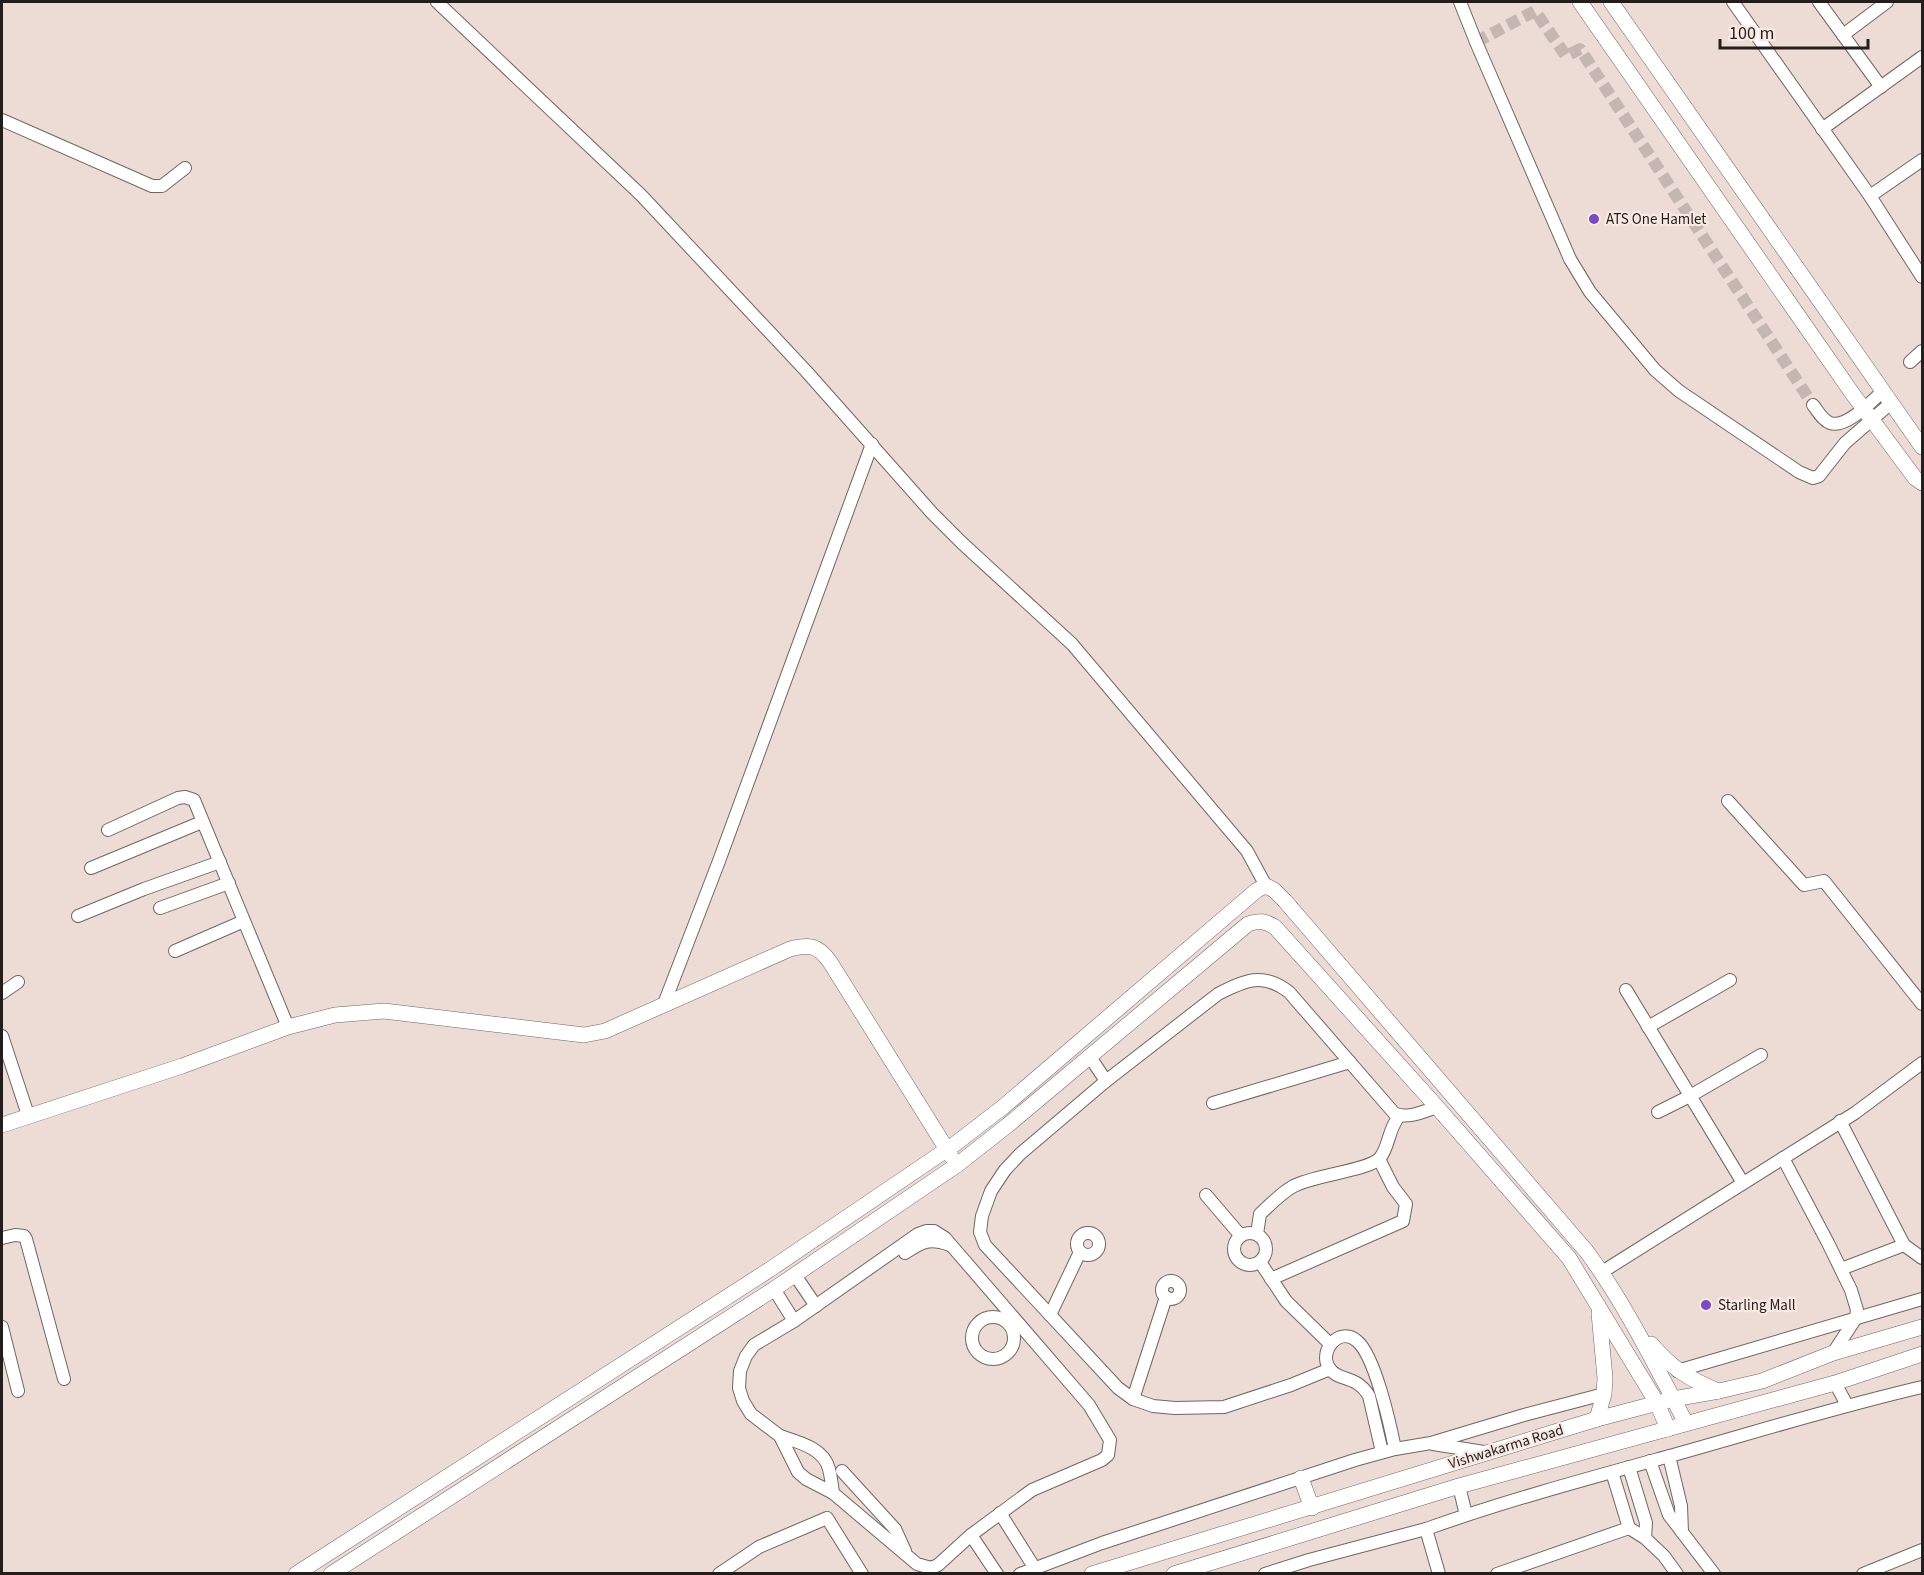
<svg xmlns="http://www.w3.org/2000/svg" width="1924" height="1575" font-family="'Source Sans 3',sans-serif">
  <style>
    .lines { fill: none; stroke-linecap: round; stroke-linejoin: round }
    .minor-tunnel { stroke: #c4b6b0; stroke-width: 12; stroke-dasharray: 12 6; stroke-linecap: butt }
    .minor-casing { stroke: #73655f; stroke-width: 14 }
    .tertiary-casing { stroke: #73655f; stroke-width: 16 }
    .minor { stroke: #fff; stroke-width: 12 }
    .tertiary { stroke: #fff; stroke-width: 15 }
    .poi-dot { fill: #7a4ac2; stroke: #f9e9e2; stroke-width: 2 }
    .labels { text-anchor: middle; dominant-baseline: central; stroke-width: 4.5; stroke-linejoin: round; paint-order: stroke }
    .poi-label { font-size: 15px; fill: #231e1b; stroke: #f9e9e2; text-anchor: start }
    .street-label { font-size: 15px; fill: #231e1b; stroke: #f9e9e2 }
  </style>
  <rect width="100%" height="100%" fill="#ecdcd5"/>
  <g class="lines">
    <path class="minor-tunnel" d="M1476 42 1535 11 1566 56 1580 49 1813 405"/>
    <g class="minor-casing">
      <g id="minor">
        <path d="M437 2 641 195 806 371 932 513 962 543 1072 644 1247 851 1266 886"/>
        <path d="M1460 2 1476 42 1570 259 1590 292 1655 370 1679 391 1799 472 1813 478 1819 476 1845 443 1891 403"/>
        <path d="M1733 2 1870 196 1922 277"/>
        <path d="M1819 2 1881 87"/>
        <path d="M1843 35 1887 2"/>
        <path d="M2 120 152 186H162L185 168"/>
        <path d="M1822 129 1922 57"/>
        <path d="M1870 196 1922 160"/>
        <path d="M1910 362 1922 351"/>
        <path d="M1813 405C1818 411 1822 420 1830 423 1846 429 1872 401 1883 391"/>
        <path d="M1728 801 1804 885 1824 881 1922 1004"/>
        <path d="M108 830 178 798 185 797 194 800 288 1027"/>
        <path d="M91 868 202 822"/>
        <path d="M160 908 229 883"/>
        <path d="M78 916 144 889 220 862"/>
        <path d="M175 951 244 921"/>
        <path d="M1626 990 1743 1183"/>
        <path d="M2 993 18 982"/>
        <path d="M664 1004 719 861 872 444"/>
        <path d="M1648 1027 1730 980"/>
        <path d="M2 1036 28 1115"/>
        <path d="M1090 1057 1106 1081"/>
        <path d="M1213 1103 1350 1062"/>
        <path d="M1658 1112 1690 1096 1761 1055"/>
        <path d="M1840 1121 1904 1245 1922 1258"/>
        <path d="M1783 1158 1828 1243 1851 1290 1857 1310 1856 1318 1833 1353"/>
        <path d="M1206 1195 1241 1236"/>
        <path d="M926 1231H934L945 1238 1089 1405 1110 1440 1108 1455 1102 1460 1032 1490 971 1535 938 1565 931 1568 917 1564 833 1493 806 1479 798 1472 780 1436 751 1414 743 1401 739 1388 740 1371 746 1356 754 1345 794 1321 918 1234Z"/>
        <circle cx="1088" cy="1244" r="11"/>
        <circle cx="1250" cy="1249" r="16"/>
        <path d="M1257 1234 1260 1214C1270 1205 1280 1194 1292 1187 1312 1175 1368 1171 1380 1158 1389 1147 1388 1130 1399 1116"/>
        <path d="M2 1238 15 1235 24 1236 26 1239 64 1379"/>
        <path d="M905 1253C923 1241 929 1238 950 1245"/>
        <path d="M1260 1262 1286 1301 1330 1344"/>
        <path d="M1841 1269 1904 1245"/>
        <path d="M1602 1272 1855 1113 1922 1063"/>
        <path d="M795 1275 816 1306"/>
        <path d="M1271 1279 1403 1221 1406 1204 1393 1187 1379 1159"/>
        <circle cx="1171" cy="1290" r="9"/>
        <path d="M774 1289 794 1321"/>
        <path d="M1050 1315 1080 1252"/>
        <circle cx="993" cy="1338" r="21"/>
        <path d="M2 1327 18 1391"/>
        <path d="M1330 1369 1291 1385 1224 1407 1175 1408 1153 1406 1133 1399 1118 1388 985 1245 980 1232 982 1216 991 1191 1005 1170 1020 1154 1106 1081 1218 994C1245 980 1263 972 1289 992L1394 1113C1406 1120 1425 1111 1437 1107"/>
        <path d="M1677 1371 1922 1299"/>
        <path d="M1835 1383 1847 1405"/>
        <path d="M1133 1399 1166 1297"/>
        <path d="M780 1436C798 1442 824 1448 829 1469 831 1477 832 1485 833 1493"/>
        <path d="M1433 1444 1484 1452"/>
        <path d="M1382 1452 1369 1396C1356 1374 1338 1382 1329 1368 1318 1350 1340 1326 1357 1341 1375 1356 1390 1424 1395 1449"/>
        <path d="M1669 1456 1681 1506 1682 1532"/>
        <path d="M1650 1461 1669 1515 1714 1574"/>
        <path d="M1629 1467 1646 1523 1645 1538"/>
        <path d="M842 1471 895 1529 905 1551"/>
        <path d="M1612 1472 1629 1528 1645 1538 1664 1556 1677 1574"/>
        <path d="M1459 1486 1466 1515"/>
        <path d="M1000 1513 1034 1567"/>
        <path d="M971 1535 997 1574"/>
        <path d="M719 1574 759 1547 827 1518 862 1574"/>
        <path d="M1020 1574 1102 1543 1355 1460 1395 1449 1431 1443 1524 1415 1604 1394"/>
        <path d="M1265 1574 1309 1560 1426 1529"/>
        <path d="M1439 1574 1426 1529C1505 1501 1586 1479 1666 1457 1752 1433 1836 1407 1922 1387"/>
        <path d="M1497 1574 1629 1528"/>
        <path d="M1863 1574 1922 1550"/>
      </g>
    </g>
    <g class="tertiary-casing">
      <g id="tertiary">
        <path d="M1580 2 1852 393 1915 478 1922 483"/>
        <path d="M1611 2 1922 447"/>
        <path d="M2 1125 182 1066 288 1027 335 1015 384 1011 584 1035 605 1031 790 949C809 944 818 945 830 962L951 1156"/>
        <path d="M1651 1344C1673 1369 1687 1378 1718 1391"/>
        <path d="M1597 1419 1604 1394 1605 1378 1599 1313"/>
        <path d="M1301 1478 1312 1508"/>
        <path d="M296 1574 769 1270 955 1144 1003 1107 1257 890 1266 886 1274 890 1285 901 1587 1252C1626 1305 1655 1365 1686 1423"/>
        <path d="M331 1574 774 1289 957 1165 1008 1125 1248 924C1260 920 1265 921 1275 927L1437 1107 1569 1258 1657 1403 1668 1429"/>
        <path d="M1092 1574 1597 1419 1673 1399 1719 1391 1762 1381 1833 1353 1922 1327"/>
        <path d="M1174 1574 1459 1486 1835 1383 1922 1354"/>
      </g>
    </g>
    <use href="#minor" class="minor"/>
    <use href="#tertiary" class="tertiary"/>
  </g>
  <g class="poi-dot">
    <circle cx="1594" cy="219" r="6"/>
    <circle cx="1706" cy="1305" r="6"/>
  </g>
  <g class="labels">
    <g class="poi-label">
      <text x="1606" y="219">ATS One Hamlet</text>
      <text x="1718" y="1305">Starling Mall</text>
    </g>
    <g class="street-label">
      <text transform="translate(1506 1447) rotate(-17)">Vishwakarma Road</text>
    </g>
  </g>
  <rect width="1924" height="1575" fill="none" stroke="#231e1b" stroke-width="6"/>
  <path d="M1720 39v9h148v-9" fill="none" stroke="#231e1b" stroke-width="3"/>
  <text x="1729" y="39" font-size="18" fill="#231e1b" stroke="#f9e9e2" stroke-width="4.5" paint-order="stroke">100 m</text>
</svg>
